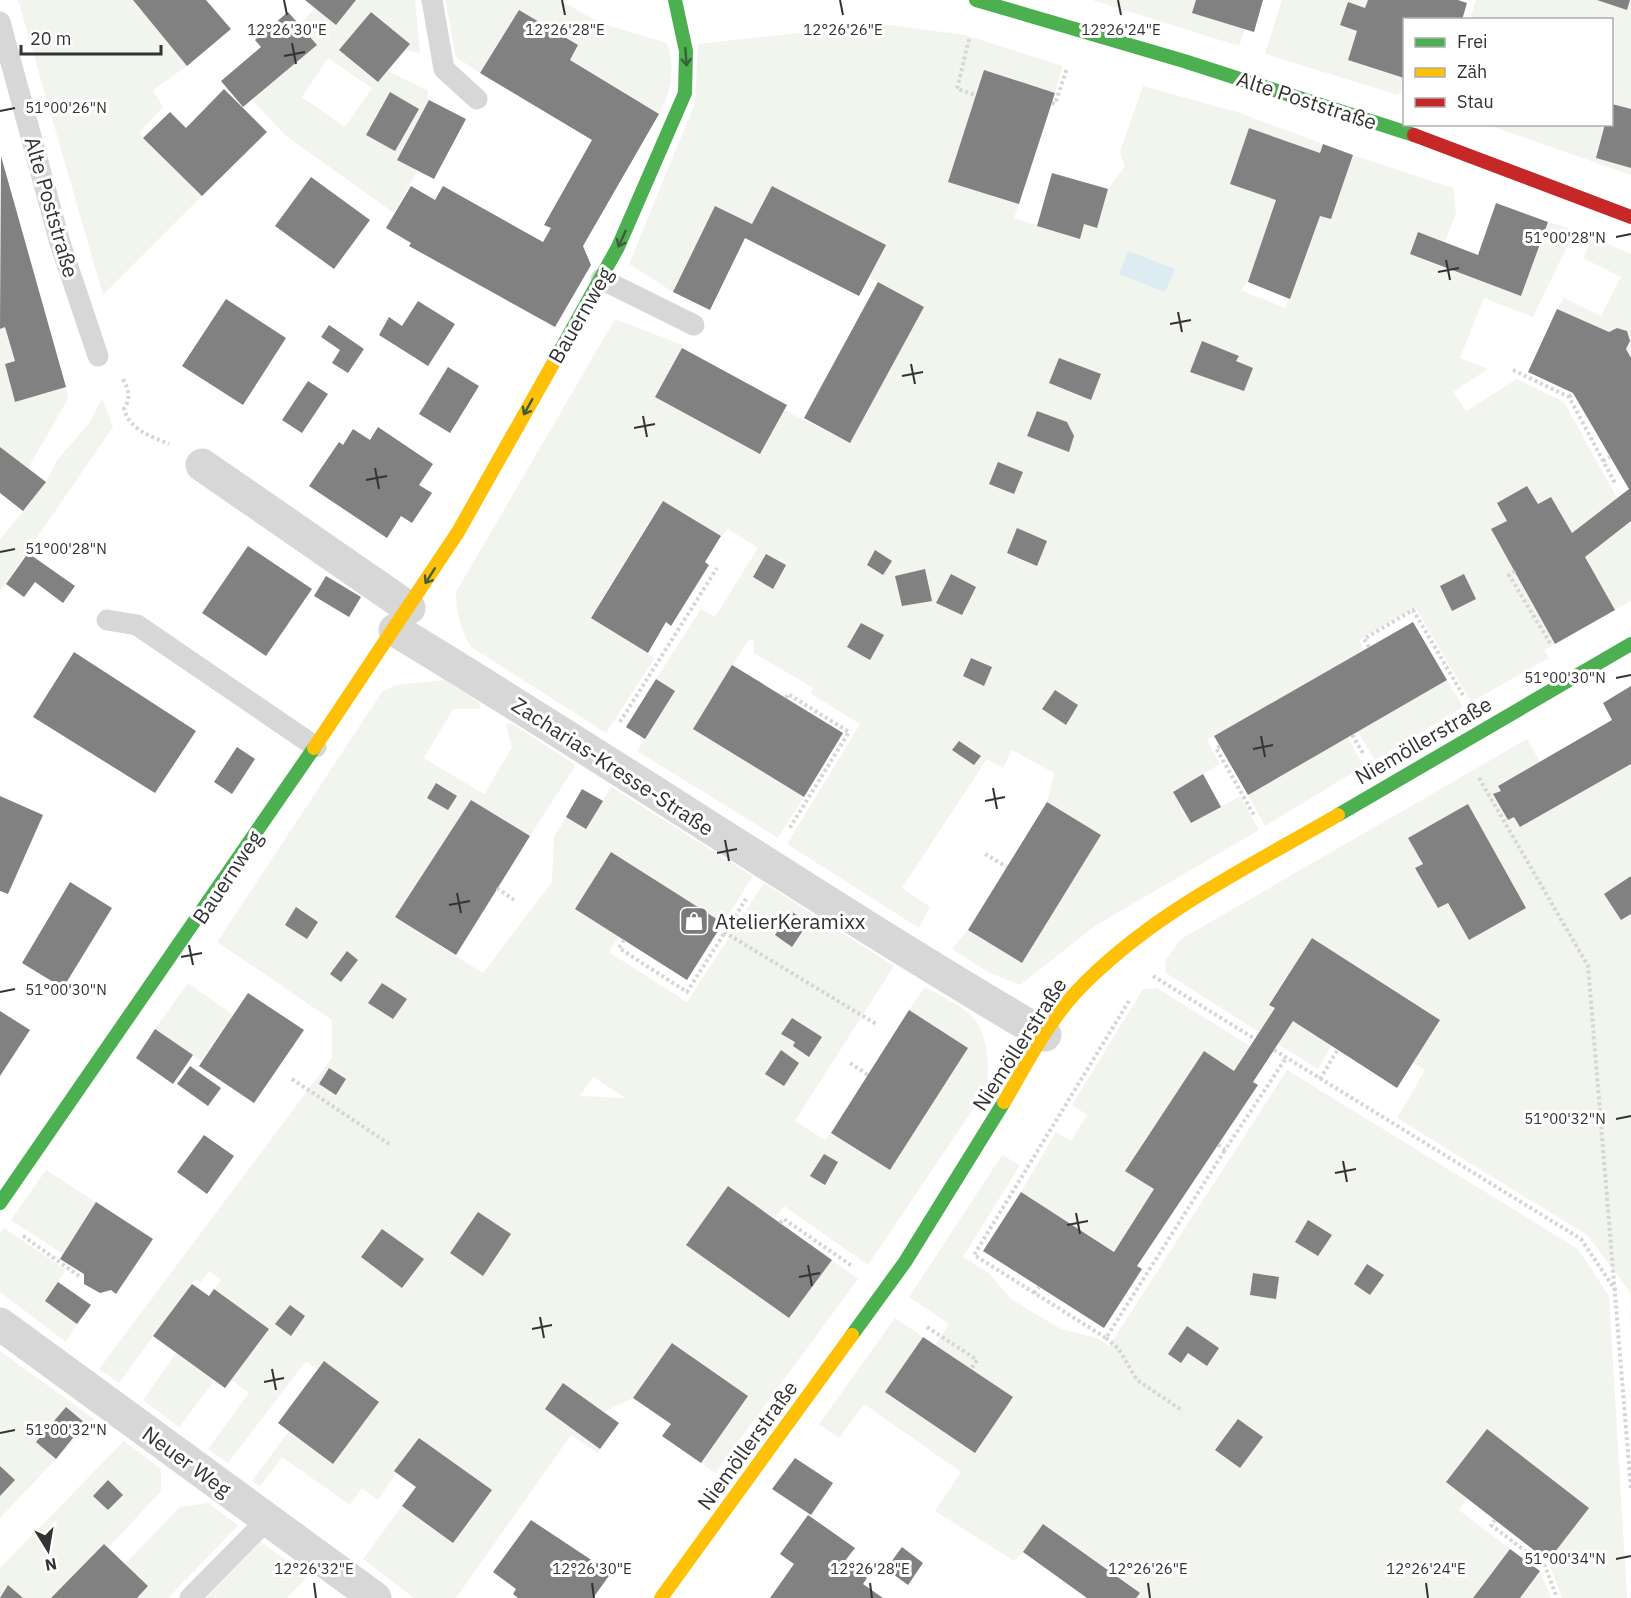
<svg xmlns="http://www.w3.org/2000/svg" width="1631" height="1598" font-family="'IBM Plex Sans',sans-serif">
  <style>
    .green { fill: #f1f5ed; fill-rule: evenodd }
    .water { fill: #ddebf3 }
    .building { fill: #818181 }
    .lines { fill: none; stroke-linecap: round; stroke-linejoin: round }
    .path { stroke: #d6d6d6; stroke-width: 4; stroke-dasharray: 3 3; stroke-linecap: butt }
    .lane { stroke: #d7d7d7; stroke-width: 21 }
    .street { stroke: #d7d7d7; stroke-width: 33 }
    .fast { stroke: #4caf50; stroke-width: 14 }
    .slow { stroke: #ffc107; stroke-width: 14 }
    .jam { stroke: #c62828; stroke-width: 14 }
    .oneway { stroke: #3c5e3d }
    .ticks { fill: none; stroke: #333; stroke-width: 2 }
    .labels { text-anchor: middle; dominant-baseline: central; stroke-width: 6; stroke-linejoin: round; paint-order: stroke }
    .street-label { font-size: 21px; fill: #333; stroke: #fff }
    .poi-label { font-size: 21px; fill: #333; stroke: #fff; text-anchor: start }
    .ticks-label { font-size: 15px; text-anchor: middle; fill: #333; stroke: #fff; stroke-width: 6; stroke-linejoin: round; paint-order: stroke }
  </style>
  <rect width="100%" height="100%" fill="#fff"/>
  <g class="green">
    <path d="M18 0H133L187 66 153 90 163 107 139 133 202 196 103 295Z"/>
    <path d="M356 0H415L420 53 405 50 410 44 372 12 339 50 378 82 388 71 427 90 429 100 397 160 417 171 394 213 286 136 252 100 317 45 300 25 315 8ZM328 58 372 88 345 127 302 97ZM390 92 419 109 395 150 366 135Z"/>
    <path d="M445 0H560L600 23 667 43C675 68 672 91 659 114L570 60 578 45 519 10 480 73 456 57Z"/>
    <path d="M1092 0H1196L1245 29 1239 46Z"/>
    <path d="M1282 0H1368L1365 8 1348 3 1341 25 1357 31 1348 60 1404 78V89L1398 95 1265 54Z"/>
    <path d="M1476 0H1631V175L1488 125 1612 124V20H1470Z"/>
    <path d="M882 24 965 35 1063 66 1055 93 984 70 949 181 1019 204 1014 218 1079 239 1084 224 1097 228 1108 189 1125 166 1120 152 1143 86 1237 112 1323 144 1320 153 1249 128 1230 184 1276 200 1248 282 1241 290 1285 308 1320 216 1331 219 1353 155 1453 188 1456 212 1445 242 1418 232 1410 254 1521 296 1548 222 1575 230 1533 317 1484 298 1460 358 1488 369 1453 392 1466 411 1517 379 1564 402 1617 498 1572 533 1551 497 1538 504 1527 486 1498 503 1507 521 1491 530 1555 644 1544 650 1549 658 1471 702 1415 607 1359 640 1364 650 1207 740 1220 764 1173 792 1191 823 1240 796 1259 830 1095 926 1020 985 988 972 952 949 968 930 1022 963 1101 835 1047 802 1054 773 1012 750 1003 768 987 759 902 888 930 907 919 928 787 844 860 724 811 694 813 688 754 653V641L749 639 693 729 804 797 778 838 637 751 675 691 656 679 701 609 715 617 758 548 728 529 721 536 662 501 591 617 655 658 606 733 471 647C461 630 456 612 456 592L615 319 683 345 655 397 784 410 850 443 924 307 869 277 885 245 772 186 752 224 715 206 673 292 629 264 695 103 698 44Z"/>
    <path d="M1593 237 1631 254V358L1626 349 1630 341 1626 331 1617 328 1609 332 1557 309 1564 298 1601 316 1621 277 1583 258Z"/>
    <path d="M5 327 15 361 5 364 15 402 66 387 68 399 28 468 0 447V329Z"/>
    <path d="M102 398 113 427 0 591V540L46 482 58 459 90 422Z"/>
    <path d="M1631 521V601L1615 610 1585 557Z"/>
    <path d="M445 680 480 703V709H453L424 758 484 794 512 748 506 725 511 723 574 764V768L530 836 471 800 396 918 483 973 552 882 554 837 566 817 586 829 611 787 753 876 723 923 611 853 575 909 618 937 609 952 687 1002 764 883 894 966 795 1121 825 1140 831 1133 890 1170 968 1048 909 1010 925 987C939 995 957 1003 969 1014 989 1030 990 1067 986 1090L868 1265 784 1206 774 1219 728 1186 686 1244 789 1318 832 1260 858 1279 715 1473 701 1463 748 1396 673 1343 633 1398 604 1412 563 1383 545 1409 600 1449 597 1453 571 1435 456 1598H414L363 1559 402 1506 453 1543 491 1489 419 1438 378 1500 362 1488 350 1505 282 1457 260 1486 252 1481 289 1431 333 1464 378 1402 324 1361 318 1370 306 1361 228 1463 208 1449 249 1393 231 1380 269 1329 214 1289 221 1280 209 1271 201 1282 195 1279 119 1383 99 1369 332 1058V1020L217 942 382 692 395 685ZM593 1077 624 1097V1098L580 1096Z"/>
    <path d="M1447 680 1463 707 1375 760 1357 731Z"/>
    <path d="M1347 737 1364 766 1265 826 1248 795Z"/>
    <path d="M1527 739 1540 762 1498 785 1501 791 1494 795 1508 820 1514 817 1520 827 1631 764V1339L1630 1292 1587 1235 1397 1118 1425 1070 1413 1063 1440 1020 1312 938 1269 1004 1275 1008 1259 1032 1166 973 1165 961 1181 939ZM1468 804 1526 908 1469 940 1448 903 1438 908 1415 869 1423 864 1409 838Z"/>
    <path d="M188 983 233 1015 201 1061 155 1029Z"/>
    <path d="M1157 988 1250 1046 1234 1071 1204 1051 1125 1170 1154 1189 1114 1251 1021 1192 1056 1132 1071 1141 1087 1115 1072 1105 1143 989Z"/>
    <path d="M1293 1021 1332 1045 1318 1069 1278 1044Z"/>
    <path d="M1287 1070 1578 1249 1609 1296 1627 1598H1562L1548 1561 1589 1508 1487 1429 1446 1482 1467 1498 1459 1510 1510 1549 1473 1598H1136L1023 1552 1014 1561 935 1511 961 1472 864 1404 839 1438 819 1424 895 1318 923 1337 885 1392 935 1345 949 1324 909 1297 1002 1155 1020 1165 963 1257 989 1273 1011 1299 1061 1329 1097 1338 1109 1346Z"/>
    <path d="M46 1170 96 1202 63 1254 11 1220Z"/>
    <path d="M4 1228 66 1270 45 1301 77 1324 66 1342 0 1292V1234Z"/>
    <path d="M0 1351 94 1419 0 1518Z"/>
    <path d="M177 1352 215 1380 179 1427 143 1400Z"/>
    <path d="M124 1441 161 1469V1491L108 1548 104 1544 51 1598H0V1568Z"/>
    <path d="M208 1503 238 1525 168 1598H137L148 1586 125 1564 180 1507Z"/>
    <path d="M261 1542 308 1576 287 1598H205Z"/>
    <path d="M1540 1571 1551 1598H1520Z"/>
  </g>
  <path class="water" d="M1128 251 1175 269 1165 292 1119 274Z"/>
  <g class="building">
    <path d="M133 0H206L231 29 187 66Z"/>
    <path d="M305 0H356L336 25Z"/>
    <path d="M1196 0H1263L1254 32 1192 13Z"/>
    <path d="M1368 0H1458L1467 3 1462 20H1404V78L1348 60 1357 31 1340 25 1348 2 1365 8Z"/>
    <path d="M1597 0H1630L1627 10Z"/>
    <path d="M519 10 578 45 570 60 659 114 583 246 591 265 555 327 409 246 411 243 386 228 411 186 435 200 443 186 543 242 551 228 544 225 592 140 480 73Z"/>
    <path d="M288 12 317 45 243 107 221 81 261 47 255 40Z"/>
    <path d="M371 12 410 44 378 82 339 50Z"/>
    <path d="M984 70 1055 93 1019 204 948 182Z"/>
    <path d="M224 89 267 132 202 196 143 138 170 112 186 128Z"/>
    <path d="M390 92 419 109 395 151 366 135Z"/>
    <path d="M429 100 466 119 434 179 397 160Z"/>
    <path d="M1612 104 1631 109V168L1596 158 1605 124H1612Z"/>
    <path d="M1249 128 1320 153 1323 144 1353 155 1331 219 1320 216 1290 299 1248 282 1276 200 1230 184Z"/>
    <path d="M1 156 66 387 15 402 5 364 15 361 5 327 0 329Z"/>
    <path d="M1052 173 1108 189 1097 228 1084 224 1080 239 1037 226Z"/>
    <path d="M311 177 370 220 334 269 275 226Z"/>
    <path d="M772 186 886 245 859 296 745 238 710 310 673 292 715 206 752 224Z"/>
    <path d="M1496 203 1548 222 1521 296 1410 254 1418 232 1478 255Z"/>
    <path d="M878 282 924 307 850 443 804 418Z"/>
    <path d="M226 299 286 338 243 405 182 366Z"/>
    <path d="M418 301 455 324 428 366 379 335 389 317 402 326Z"/>
    <path d="M1557 309 1609 332 1617 328 1627 331 1630 341 1626 349 1631 358V521L1585 557 1615 610 1555 644 1491 529 1507 521 1497 503 1527 486 1538 504 1551 497 1572 533 1629 489 1573 393 1528 372Z"/>
    <path d="M329 325 364 349 348 373 332 363 340 350 321 337Z"/>
    <path d="M1202 341 1239 356 1236 361 1253 368 1244 391 1190 372Z"/>
    <path d="M682 348 787 405 760 454 655 397Z"/>
    <path d="M1059 358 1101 374 1091 400 1049 383Z"/>
    <path d="M448 367 479 386 450 433 419 414Z"/>
    <path d="M308 381 328 394 302 433 282 420Z"/>
    <path d="M1037 411 1067 422 1074 436 1069 452 1027 436Z"/>
    <path d="M378 427 433 464 419 485 432 493 412 523 401 516 387 538 309 486 339 442 343 445 353 429 370 440Z"/>
    <path d="M0 447 46 482 23 511 0 493Z"/>
    <path d="M998 462 1023 472 1014 494 989 484Z"/>
    <path d="M663 501 721 536 705 562 709 565 671 626 666 622 648 653 591 618Z"/>
    <path d="M1017 528 1047 541 1037 566 1007 553Z"/>
    <path d="M248 546 312 589 266 656 202 613Z"/>
    <path d="M875 550 892 561 883 575 867 565Z"/>
    <path d="M28 553 75 586 63 603 35 582 24 597 6 584Z"/>
    <path d="M766 554 786 565 773 589 753 577Z"/>
    <path d="M925 569 932 601 902 606 895 576Z"/>
    <path d="M951 574 976 587 962 615 936 603Z"/>
    <path d="M1464 574 1476 599 1452 611 1440 586Z"/>
    <path d="M326 576 361 597 349 617 314 596Z"/>
    <path d="M1413 622 1447 680 1248 795 1214 736Z"/>
    <path d="M861 623 884 635 870 660 847 647Z"/>
    <path d="M74 652 196 731 155 793 33 717Z"/>
    <path d="M971 658 992 667 984 686 963 676Z"/>
    <path d="M732 665 843 733 804 797 693 729Z"/>
    <path d="M656 679 675 691 645 739 626 727Z"/>
    <path d="M1631 686V764L1520 827 1514 817 1508 820 1493 794 1501 791 1498 786 1612 720 1603 703Z"/>
    <path d="M1055 690 1078 705 1066 725 1042 709Z"/>
    <path d="M959 741 981 756 974 765 952 750Z"/>
    <path d="M237 747 255 759 232 794 214 782Z"/>
    <path d="M1203 774 1221 807 1191 823 1173 792Z"/>
    <path d="M436 783 457 796 448 810 427 798Z"/>
    <path d="M582 789 603 801 586 829 566 817Z"/>
    <path d="M0 796 43 815 8 894 0 891Z"/>
    <path d="M471 800 530 836 456 955 395 917Z"/>
    <path d="M1047 802 1101 835 1022 963 968 930Z"/>
    <path d="M1468 804 1526 908 1469 940 1448 903 1438 908 1415 868 1423 864 1408 838Z"/>
    <path d="M611 852 723 923 687 980 575 909Z"/>
    <path d="M1631 876V914L1621 920 1604 894Z"/>
    <path d="M70 882 112 908 63 988 22 963Z"/>
    <path d="M296 907 318 922 307 939 285 925Z"/>
    <path d="M791 911 808 923 792 947 775 935Z"/>
    <path d="M1312 938 1440 1020 1397 1088 1293 1021 1253 1082 1258 1085 1137 1266 1142 1269 1104 1328 983 1251 1021 1192 1114 1252 1154 1189 1125 1171 1204 1051 1234 1071 1275 1008 1269 1005Z"/>
    <path d="M347 951 358 960 341 982 330 974Z"/>
    <path d="M382 983 407 999 393 1019 368 1003Z"/>
    <path d="M248 993 304 1030 254 1103 199 1066Z"/>
    <path d="M909 1010 968 1048 890 1170 831 1133Z"/>
    <path d="M0 1011 30 1030 0 1076Z"/>
    <path d="M792 1018 822 1037 809 1057 793 1046 795 1042 781 1034Z"/>
    <path d="M155 1029 193 1055 173 1084 136 1058Z"/>
    <path d="M781 1050 799 1063 784 1086 765 1074Z"/>
    <path d="M190 1066 221 1088 208 1106 177 1084Z"/>
    <path d="M329 1068 346 1079 336 1095 319 1084Z"/>
    <path d="M204 1135 234 1156 207 1194 177 1172Z"/>
    <path d="M824 1154 838 1162 825 1185 810 1176Z"/>
    <path d="M728 1186 832 1260 789 1318 686 1245Z"/>
    <path d="M96 1202 153 1239 116 1294 111 1290 100 1293 84 1284V1274L60 1259Z"/>
    <path d="M478 1212 511 1234 483 1276 450 1253Z"/>
    <path d="M1308 1220 1332 1235 1318 1256 1295 1242Z"/>
    <path d="M382 1229 424 1259 402 1288 361 1257Z"/>
    <path d="M1367 1264 1384 1275 1370 1295 1354 1284Z"/>
    <path d="M1253 1273 1279 1277 1276 1299 1250 1295Z"/>
    <path d="M58 1282 91 1305 77 1324 45 1301Z"/>
    <path d="M192 1284 209 1296 214 1289 269 1329 225 1388 153 1336Z"/>
    <path d="M290 1305 305 1316 291 1336 275 1324Z"/>
    <path d="M1187 1326 1219 1348 1207 1366 1188 1353 1181 1363 1168 1354Z"/>
    <path d="M923 1337 1013 1397 975 1453 885 1392Z"/>
    <path d="M672 1343 748 1396 701 1463 662 1436 671 1424 633 1398Z"/>
    <path d="M324 1361 379 1402 333 1464 278 1423Z"/>
    <path d="M563 1383 619 1423 600 1449 545 1409Z"/>
    <path d="M66 1407 85 1423 56 1459 36 1442Z"/>
    <path d="M1238 1419 1263 1437 1240 1468 1215 1450Z"/>
    <path d="M1487 1429 1589 1508 1548 1561 1446 1482Z"/>
    <path d="M419 1438 492 1490 453 1543 402 1506 416 1487 394 1471Z"/>
    <path d="M795 1458 833 1483 811 1515 772 1489Z"/>
    <path d="M0 1466 15 1480 0 1496Z"/>
    <path d="M108 1480 123 1495 108 1510 93 1496Z"/>
    <path d="M808 1515 855 1548 844 1562 867 1578 863 1584 883 1598H770L794 1564 780 1554Z"/>
    <path d="M531 1520 611 1573 593 1598H518L513 1594 516 1589 493 1572Z"/>
    <path d="M1043 1524 1140 1593 1136 1598H1087L1023 1552Z"/>
    <path d="M104 1544 148 1586 137 1598H51Z"/>
    <path d="M902 1547 923 1563 908 1585 886 1569Z"/>
    <path d="M1510 1549 1540 1571 1520 1598H1473Z"/>
    <path d="M8 1585 23 1598H0Z"/>
  </g>
  <g class="lines">
    <g class="path">
      <path d="M969 39 957 89 976 95"/>
      <path d="M1052 103 1055 104 1067 68"/>
      <path d="M1513 370 1569 397 1616 485"/>
      <path d="M123 379C129 391 131 397 124 409 130 430 150 436 169 444"/>
      <path d="M1569 397 1573 393"/>
      <path d="M1603 461 1610 457"/>
      <path d="M1515 571 1509 575 1550 643"/>
      <path d="M1369 647 1364 639 1413 610 1463 695"/>
      <path d="M786 698 788 694 849 732 789 829"/>
      <path d="M620 722 717 568"/>
      <path d="M1352 735 1363 753"/>
      <path d="M1220 746 1216 748 1255 817"/>
      <path d="M1479 778 1588 966 1631 1489"/>
      <path d="M985 854 1007 867"/>
      <path d="M497 888 514 900"/>
      <path d="M724 932 876 1024"/>
      <path d="M624 940 619 948 687 992 746 899"/>
      <path d="M1153 976 1255 1039"/>
      <path d="M1129 1001 974 1255 1106 1338 1225 1150"/>
      <path d="M1274 1050 1581 1239 1616 1291"/>
      <path d="M850 1063 868 1075"/>
      <path d="M292 1079 389 1144"/>
      <path d="M1320 1079 1338 1049"/>
      <path d="M1218 1145 1225 1150 1286 1058"/>
      <path d="M780 1223 784 1219 852 1266"/>
      <path d="M23 1236 79 1276"/>
      <path d="M1034 1293 1039 1287"/>
      <path d="M927 1327 977 1360 971 1369"/>
      <path d="M1106 1338 1118 1348 1137 1380 1183 1411"/>
      <path d="M1495 1520 1491 1525 1545 1566 1557 1598"/>
    </g>
    <g class="lane">
      <path d="M432 0 444 69 477 99"/>
      <path d="M0 22 60 243 98 356"/>
      <path d="M601 279 694 325"/>
      <path d="M107 620 137 625 316 747"/>
      <path d="M190 1598 267 1520"/>
    </g>
    <g class="street">
      <path d="M202 465 409 608"/>
      <path d="M395 630C614 762 825 906 1045 1035"/>
      <path d="M0 1324 375 1598"/>
    </g>
    <g class="fast">
      <path d="M976 0 1184 61 1414 135"/>
      <path d="M559 353 618 247 685 93 686 51 675 0"/>
      <path d="M1338 815 1631 644"/>
      <path d="M0 1203 314 748"/>
      <path d="M852 1335 905 1262 1004 1102"/>
    </g>
    <g class="slow">
      <path d="M314 748 458 532 559 353"/>
      <path d="M1004 1102C1026 1065 1047 1023 1077 991 1150 914 1247 868 1338 815"/>
      <path d="M661 1598 852 1335"/>
    </g>
    <path class="jam" d="M1414 135 1631 217"/>
  </g>
  <defs><path id="oneway-shaft" d="M-6 0H5M1.5-3L5.5 0L1.5 3" fill="none" stroke-width="1.6" stroke-linecap="round" stroke-linejoin="round" transform="scale(1.5)"/></defs>
  <g class="oneway">
    <use href="#oneway-shaft" transform="translate(686 57) rotate(86)"/>
    <use href="#oneway-shaft" transform="translate(622 239) rotate(114)"/>
    <use href="#oneway-shaft" transform="translate(528 407) rotate(119)"/>
    <use href="#oneway-shaft" transform="translate(430 576) rotate(122)"/>
  </g>
  <path class="ticks" d="M284 0 287 15M562 0 565 15M840 0 843 15M1118 0 1121 15M292 43 296 64M284 56 305 52M0 111 15 108M1616 237 1631 234M1446 260 1450 280M1438 272 1459 268M1178 312 1182 332M1170 324 1191 320M911 364 915 384M902 376 923 372M643 416 647 437M634 428 655 424M375 468 379 489M366 480 387 476M0 552 15 549M1616 678 1631 675M1261 736 1265 757M1253 749 1273 745M993 788 997 809M985 801 1005 797M725 840 729 861M717 853 737 849M457 893 461 913M449 905 470 901M189 945 193 965M181 957 202 953M0 992 15 989M1616 1119 1631 1116M1343 1161 1347 1182M1335 1173 1356 1169M1076 1213 1080 1234M1067 1225 1088 1221M808 1265 812 1286M799 1277 820 1273M540 1317 544 1338M532 1329 552 1325M272 1369 276 1390M264 1382 284 1378M0 1433 15 1430M1616 1559 1631 1556M314 1583 316 1598M592 1583 594 1598M870 1583 872 1598M1148 1583 1150 1598M1426 1583 1428 1598"/>
  <defs>
    <g id="shop-square" transform="scale(1.5)"><rect x="-9" y="-9" width="18" height="18" rx="4" fill="#7a7a7a" stroke="#fff"/><path d="M-5-2.5h2.3a2.7 3.5 0 0 1 5.4 0H5L5.5 6h-11ZM-1.5-2.5h3a1.5 2.3 0 0 0-3 0Z" fill="#fff"/></g>
  </defs>
  <g fill-rule="evenodd">
    <use href="#shop-square" x="694" y="921"/>
  </g>
  <g class="labels">
    <g class="street-label">
      <text transform="translate(1307 100) rotate(18)">Alte Poststraße</text>
      <text transform="translate(52 207) rotate(74)">Alte Poststraße</text>
      <text transform="translate(580 315) rotate(-60)">Bauernweg</text>
      <text transform="translate(1423 740) rotate(-30)">Niemöllerstraße</text>
      <text transform="translate(613 766) rotate(33)">Zacharias-Kresse-Straße</text>
      <text transform="translate(227 877) rotate(-56)">Bauernweg</text>
      <text transform="translate(1019 1044) rotate(-57)">Niemöllerstraße</text>
      <text transform="translate(747 1445) rotate(-54)">Niemöllerstraße</text>
      <text transform="translate(187 1461) rotate(36)">Neuer Weg</text>
    </g>
    <g class="poi-label">
      <text x="715" y="921">AtelierKeramixx</text>
    </g>
  </g>
  <g class="ticks-label">
    <text x="287" y="35">12°26'30"E</text>
    <text x="565" y="35">12°26'28"E</text>
    <text x="843" y="35">12°26'26"E</text>
    <text x="1121" y="35">12°26'24"E</text>
    <text x="66" y="113">51°00'26"N</text>
    <text x="1565" y="243">51°00'28"N</text>
    <text x="66" y="554">51°00'28"N</text>
    <text x="1565" y="683">51°00'30"N</text>
    <text x="66" y="995">51°00'30"N</text>
    <text x="1565" y="1124">51°00'32"N</text>
    <text x="66" y="1435">51°00'32"N</text>
    <text x="1565" y="1564">51°00'34"N</text>
    <text x="314" y="1574">12°26'32"E</text>
    <text x="592" y="1574">12°26'30"E</text>
    <text x="870" y="1574">12°26'28"E</text>
    <text x="1148" y="1574">12°26'26"E</text>
    <text x="1426" y="1574">12°26'24"E</text>
  </g>
  <rect x="1403" y="18" width="210" height="108" fill="#ffffff" stroke="#adadad" stroke-width="1.5"/>
  <rect x="1415" y="38" width="30" height="9" fill="#4caf50" stroke="#adadad" stroke-width="1.5"/>
  <text x="1457" y="48" font-size="18" fill="#333333">Frei</text>
  <rect x="1415" y="68" width="30" height="9" fill="#ffc107" stroke="#adadad" stroke-width="1.5"/>
  <text x="1457" y="78" font-size="18" fill="#333333">Zäh</text>
  <rect x="1415" y="98" width="30" height="9" fill="#c62828" stroke="#adadad" stroke-width="1.5"/>
  <text x="1457" y="108" font-size="18" fill="#333333">Stau</text>
  <g transform="translate(48 1550) rotate(169)" stroke="#ffffff" stroke-width="4.5" paint-order="stroke">
  <path d="M0-4.5L10 22L0 15L-10 22Z" fill="#333333"/>
  <text y="-9" font-size="16" font-weight="bold" text-anchor="middle" fill="#333333">N</text>
  </g>
  <path d="M21 45v9h140v-9" fill="none" stroke="#333333" stroke-width="3"/>
  <text x="30" y="45" font-size="18" fill="#333333" stroke="#ffffff" stroke-width="4.5" paint-order="stroke">20 m</text>
</svg>
